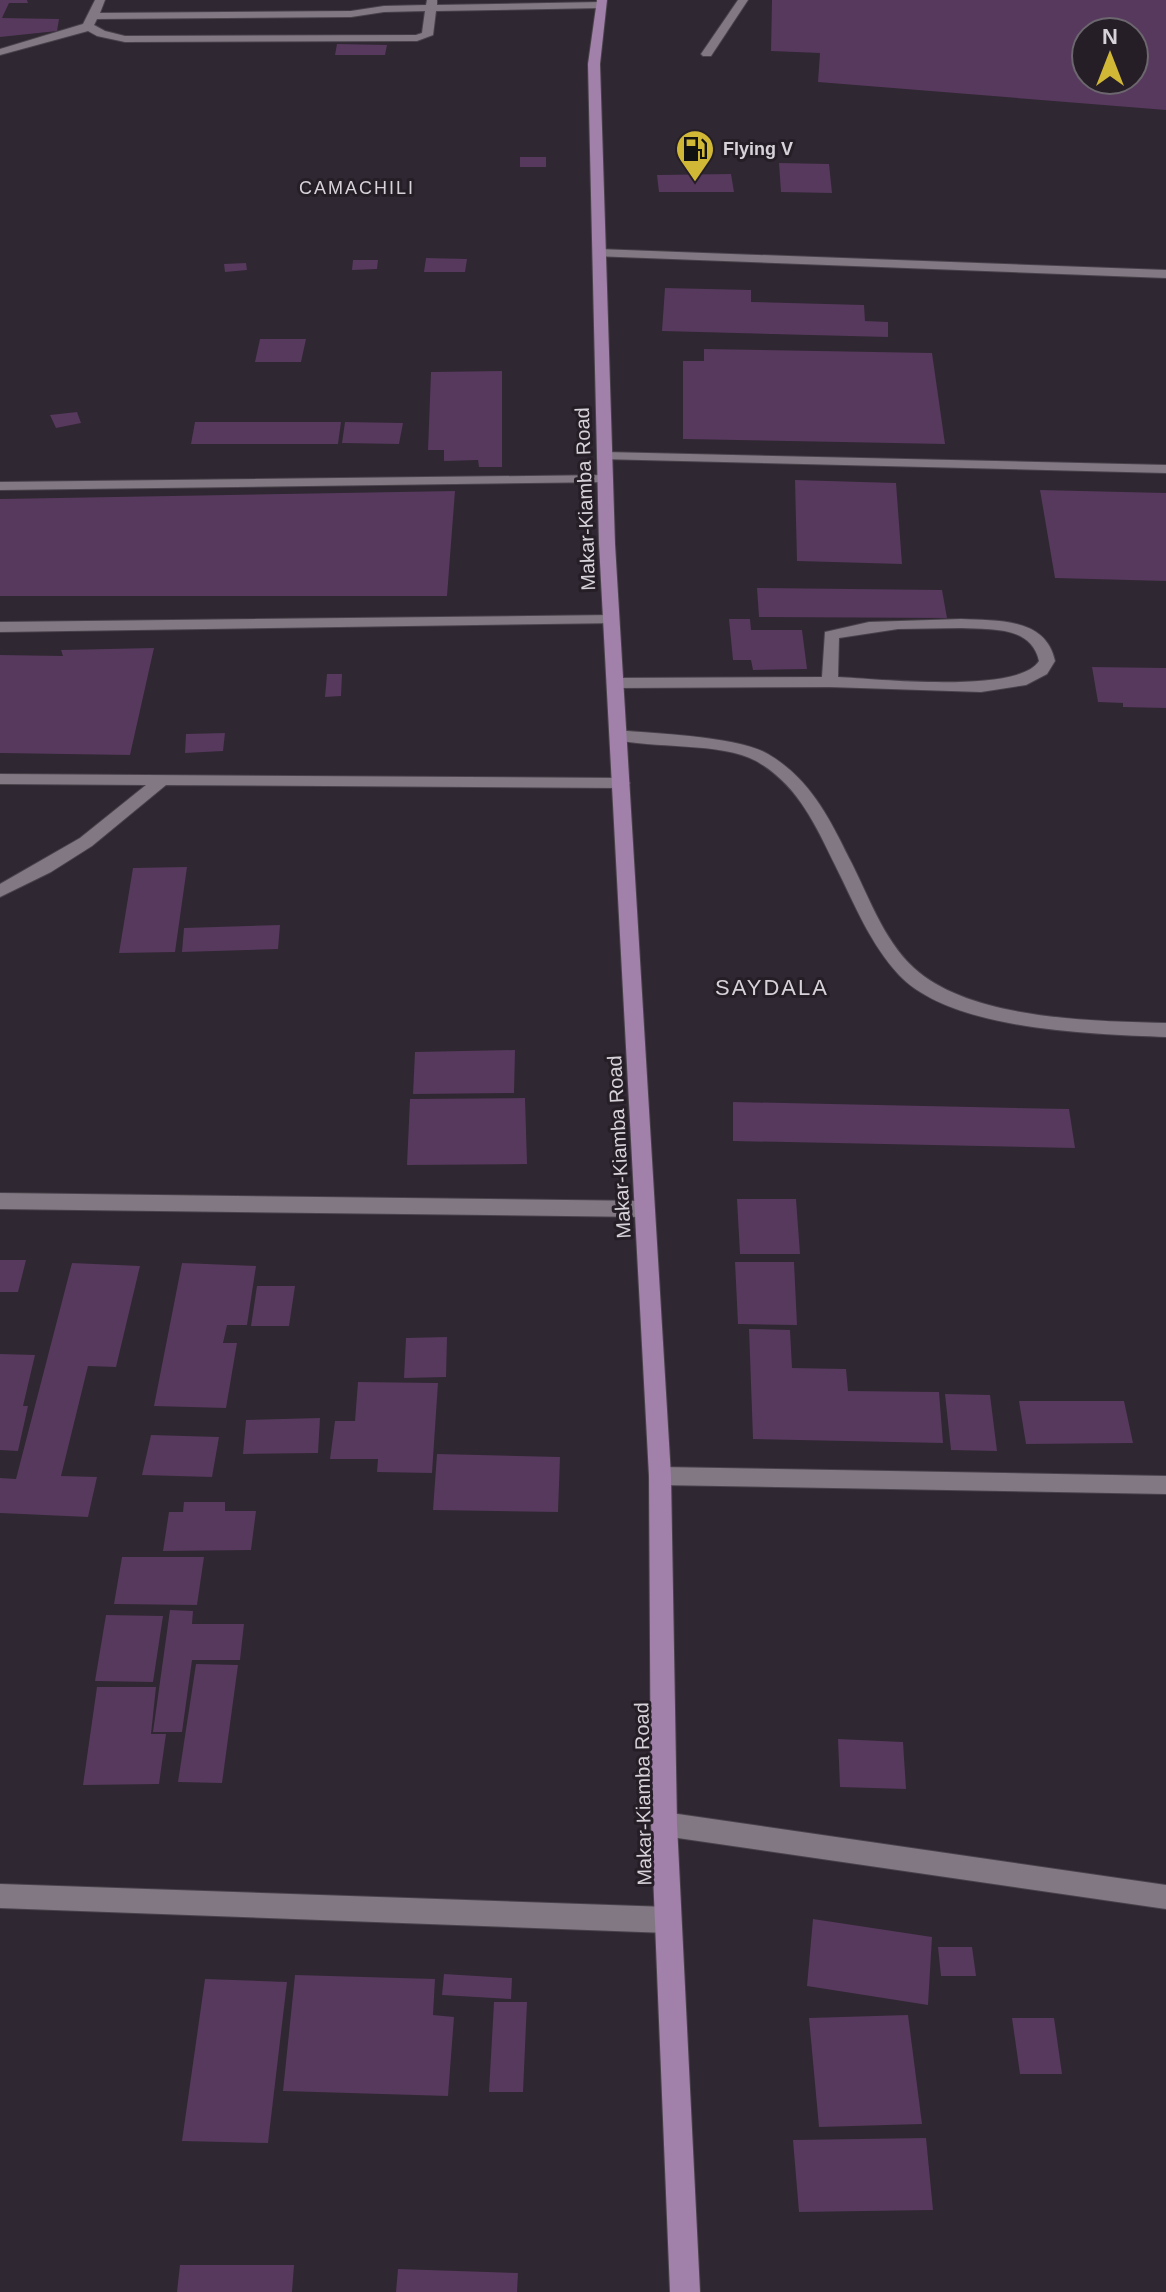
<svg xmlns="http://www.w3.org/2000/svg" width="1166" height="2292" font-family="Arial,sans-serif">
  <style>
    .building { fill: #56395d; fill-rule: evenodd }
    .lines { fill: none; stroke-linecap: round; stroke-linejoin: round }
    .minor-casing { stroke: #49424b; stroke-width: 2 }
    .major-casing { stroke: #49424b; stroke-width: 2 }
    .minor { fill: #817883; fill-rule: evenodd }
    .major { fill: #a180a9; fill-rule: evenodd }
    .labels { text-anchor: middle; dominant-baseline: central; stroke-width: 6; stroke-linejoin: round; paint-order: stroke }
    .far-poi-label { font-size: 18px; font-weight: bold; fill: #d7d2d9; stroke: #251e27; text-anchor: start }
    .far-neighbourhood-label { font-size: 18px; letter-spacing: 2px; fill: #d7d2d9; stroke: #251e27 }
    .street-label { font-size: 20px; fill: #d7d2d9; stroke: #251e27 }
    .neighbourhood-label { font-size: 22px; letter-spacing: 2px; fill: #d7d2d9; stroke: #251e27 }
  </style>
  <rect width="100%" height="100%" fill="#2f2731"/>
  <g class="building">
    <path d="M0 0H27L28 3H9L2 18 59 19 57 31 0 37Z"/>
    <path d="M772 0H1166V110L818 82 820 53 771 51ZM1086 32H1134V80H1086Z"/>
    <path d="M337 44 387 45 385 55H335Z"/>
    <rect x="520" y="157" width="26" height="10"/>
    <path d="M779 163 829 164 832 193 781 192Z"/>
    <path d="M731 174 734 192H659L657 175Z"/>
    <path d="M426 258 467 259 465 272H424Z"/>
    <path d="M353 260H378L377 269 352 270Z"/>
    <path d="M246 263 247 270 225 272 224 264Z"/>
    <path d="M665 288 751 290V302L864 305 865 321 888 322V337L662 331Z"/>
    <path d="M260 339H306L301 362H255Z"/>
    <path d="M704 349 932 353 945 444 683 439V361H704Z"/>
    <path d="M502 371V467H479L478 460 444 461V450H428L431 372Z"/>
    <path d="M77 412 81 423 56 428 50 415Z"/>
    <path d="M195 422H341L338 444H191Z"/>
    <path d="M345 422 403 423 399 444 342 443Z"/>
    <path d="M795 480 896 483 902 564 797 561Z"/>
    <path d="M1040 490 1166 493V581L1055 578Z"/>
    <path d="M455 491 447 596H0V499Z"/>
    <path d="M757 588 942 590 947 618 759 617Z"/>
    <path d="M729 619H750L751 630H802L807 669 753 670 751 660H733Z"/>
    <path d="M154 648 130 755 0 753V655L63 656 61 650Z"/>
    <path d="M1092 667 1166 668V708L1123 707V703L1098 702Z"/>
    <path d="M327 674H342L341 696 325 697Z"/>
    <path d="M225 733 223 751 185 753 186 734Z"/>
    <path d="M187 867 175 952 119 953 133 868Z"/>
    <path d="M280 925 278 949 182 952 184 928Z"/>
    <path d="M515 1050 514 1093 413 1094 415 1052Z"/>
    <path d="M525 1098 527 1164 407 1165 410 1099Z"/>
    <path d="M733 1102 1069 1109 1075 1148 733 1141Z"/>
    <path d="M737 1199H796L800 1254H740Z"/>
    <path d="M0 1260H26L18 1292H0Z"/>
    <path d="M735 1262H794L797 1325 738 1324Z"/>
    <path d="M72 1263 140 1266 116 1367 88 1366 61 1476 97 1477 88 1517 0 1513V1478L16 1479Z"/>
    <path d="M182 1263 256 1266 247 1325H227L223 1343H237L226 1408 154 1406Z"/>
    <path d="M257 1286H295L289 1326H251Z"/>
    <path d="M749 1329 790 1330 792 1368 846 1369 848 1391 939 1392 943 1443 753 1439Z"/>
    <path d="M447 1337 446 1377 404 1378 406 1338Z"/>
    <path d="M0 1354 35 1355 23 1406H28L18 1451 0 1450Z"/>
    <path d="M358 1382 438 1383 432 1473 377 1472 378 1459H330L335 1421H355Z"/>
    <path d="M945 1394 990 1395 997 1451 951 1450Z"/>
    <path d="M1019 1401H1124L1133 1443 1026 1444Z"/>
    <path d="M320 1418 318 1453 243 1454 246 1420Z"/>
    <path d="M151 1435 219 1437 212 1477 142 1475Z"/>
    <path d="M437 1454 560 1457 558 1512 433 1510Z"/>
    <path d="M184 1502H225V1511H256L251 1550 163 1551 169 1512H183Z"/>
    <path d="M122 1557H204L197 1605 114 1604Z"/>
    <path d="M170 1610 193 1611 192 1624H244L240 1660H192L182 1732H153Z"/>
    <path d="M106 1615 163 1616 153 1682 95 1681Z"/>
    <path d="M196 1664 238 1665 222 1783 178 1782Z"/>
    <path d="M97 1687H156L151 1734H166L159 1784 83 1785Z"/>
    <path d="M838 1739 903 1742 906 1789 840 1787Z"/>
    <path d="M813 1919 932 1937 928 2005 807 1986Z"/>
    <path d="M938 1947H972L976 1976H941Z"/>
    <path d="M444 1974 512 1978 511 1999 442 1995Z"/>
    <path d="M295 1975 435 1979 433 2015 454 2017 448 2096 283 2091Z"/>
    <path d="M205 1979 287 1982 268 2143 182 2141Z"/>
    <path d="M494 2002H527L523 2092H489Z"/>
    <path d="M908 2015 922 2124 819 2127 809 2018Z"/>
    <path d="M1012 2018H1054L1062 2074H1020Z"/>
    <path d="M926 2138 933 2210 799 2212 793 2140Z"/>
    <path d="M180 2265H294L292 2292H177Z"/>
    <path d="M398 2269 518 2273 517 2292H396Z"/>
  </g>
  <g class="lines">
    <g class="minor-casing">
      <g id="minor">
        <path d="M95 0H105L100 13 351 11 384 6 426 5 427 0H437V5L601 2 606 5 601 8 436 11 433 35 417 41 125 42 97 36 88 31 0 55V49L83 24ZM425 11 422 33 416 35 125 36 105 31 94 25 97 19 351 17 384 12Z"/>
        <path d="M738 0H748L711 56H703L701 54Z"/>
        <path d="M598 249 1166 270V278L593 256V250Z"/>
        <path d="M605 452 1166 465V473L600 459 598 456Z"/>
        <path d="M606 475 613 479 611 482 0 490V482Z"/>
        <path d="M612 615 618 617V623L0 632V622Z"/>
        <path d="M961 619C997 621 1046 617 1055 661L1047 674 1026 685 981 692 830 687 615 688 607 683 615 678 822 677 825 632 869 622ZM961 628C990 630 1031 625 1039 661 1019 694 877 679 838 677L839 638 898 629Z"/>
        <path d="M618 730C655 734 738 736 768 754 809 778 829 817 849 858 868 894 883 940 914 968 971 1020 1093 1021 1166 1023V1037C1094 1034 952 1031 899 975 870 944 854 903 835 865 815 824 797 784 756 761 722 742 652 749 612 739L610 735 612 731Z"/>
        <path d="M0 774 621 778 630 783 621 788 166 785 92 846 51 872 0 897V884L80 838 146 785 0 784Z"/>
        <path d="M0 1193 644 1201 651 1204 654 1209 651 1214 644 1217 0 1209Z"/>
        <path d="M660 1467 1166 1476V1494L660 1485 652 1483 649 1476 652 1469Z"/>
        <path d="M664 1812 1166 1885V1909L664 1836 655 1832 651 1824 655 1816Z"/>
        <path d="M0 1884 668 1907 677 1911 681 1920 677 1929 668 1933 0 1908Z"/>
      </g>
    </g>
    <g class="major-casing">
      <path id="major" d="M597 0H607L600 64 615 544 671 1476 677 1824 700 2292H670L651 1824 649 1476 599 544 588 64Z"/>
    </g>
    <use href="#minor" class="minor"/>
    <use href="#major" class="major"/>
  </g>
  <defs>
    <g id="fuel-pin" transform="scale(2)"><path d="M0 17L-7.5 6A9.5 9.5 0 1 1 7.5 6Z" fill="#d1b736" stroke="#251e27"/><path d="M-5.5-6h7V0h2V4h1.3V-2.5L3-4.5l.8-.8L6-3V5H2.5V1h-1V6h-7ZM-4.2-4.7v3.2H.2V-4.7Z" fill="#111"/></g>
  </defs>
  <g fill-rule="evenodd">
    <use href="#fuel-pin" x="695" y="149"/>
  </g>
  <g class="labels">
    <g class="far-poi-label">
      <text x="723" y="149">Flying V</text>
    </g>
    <g class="far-neighbourhood-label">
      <text x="357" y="188">CAMACHILI</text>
    </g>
    <g class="street-label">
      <text transform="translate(585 499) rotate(-92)">Makar-Kiamba Road</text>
      <text transform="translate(619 1147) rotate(-93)">Makar-Kiamba Road</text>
      <text transform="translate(643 1794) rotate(-91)">Makar-Kiamba Road</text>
    </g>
    <g class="neighbourhood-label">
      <text x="772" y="987">SAYDALA</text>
    </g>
  </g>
  <g transform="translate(1110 56)"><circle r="38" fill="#251e27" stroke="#6c666e" stroke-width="2"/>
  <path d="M0-6L14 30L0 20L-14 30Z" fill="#d1b736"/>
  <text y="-12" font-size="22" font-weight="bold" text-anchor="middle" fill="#d7d2d9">N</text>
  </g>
</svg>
